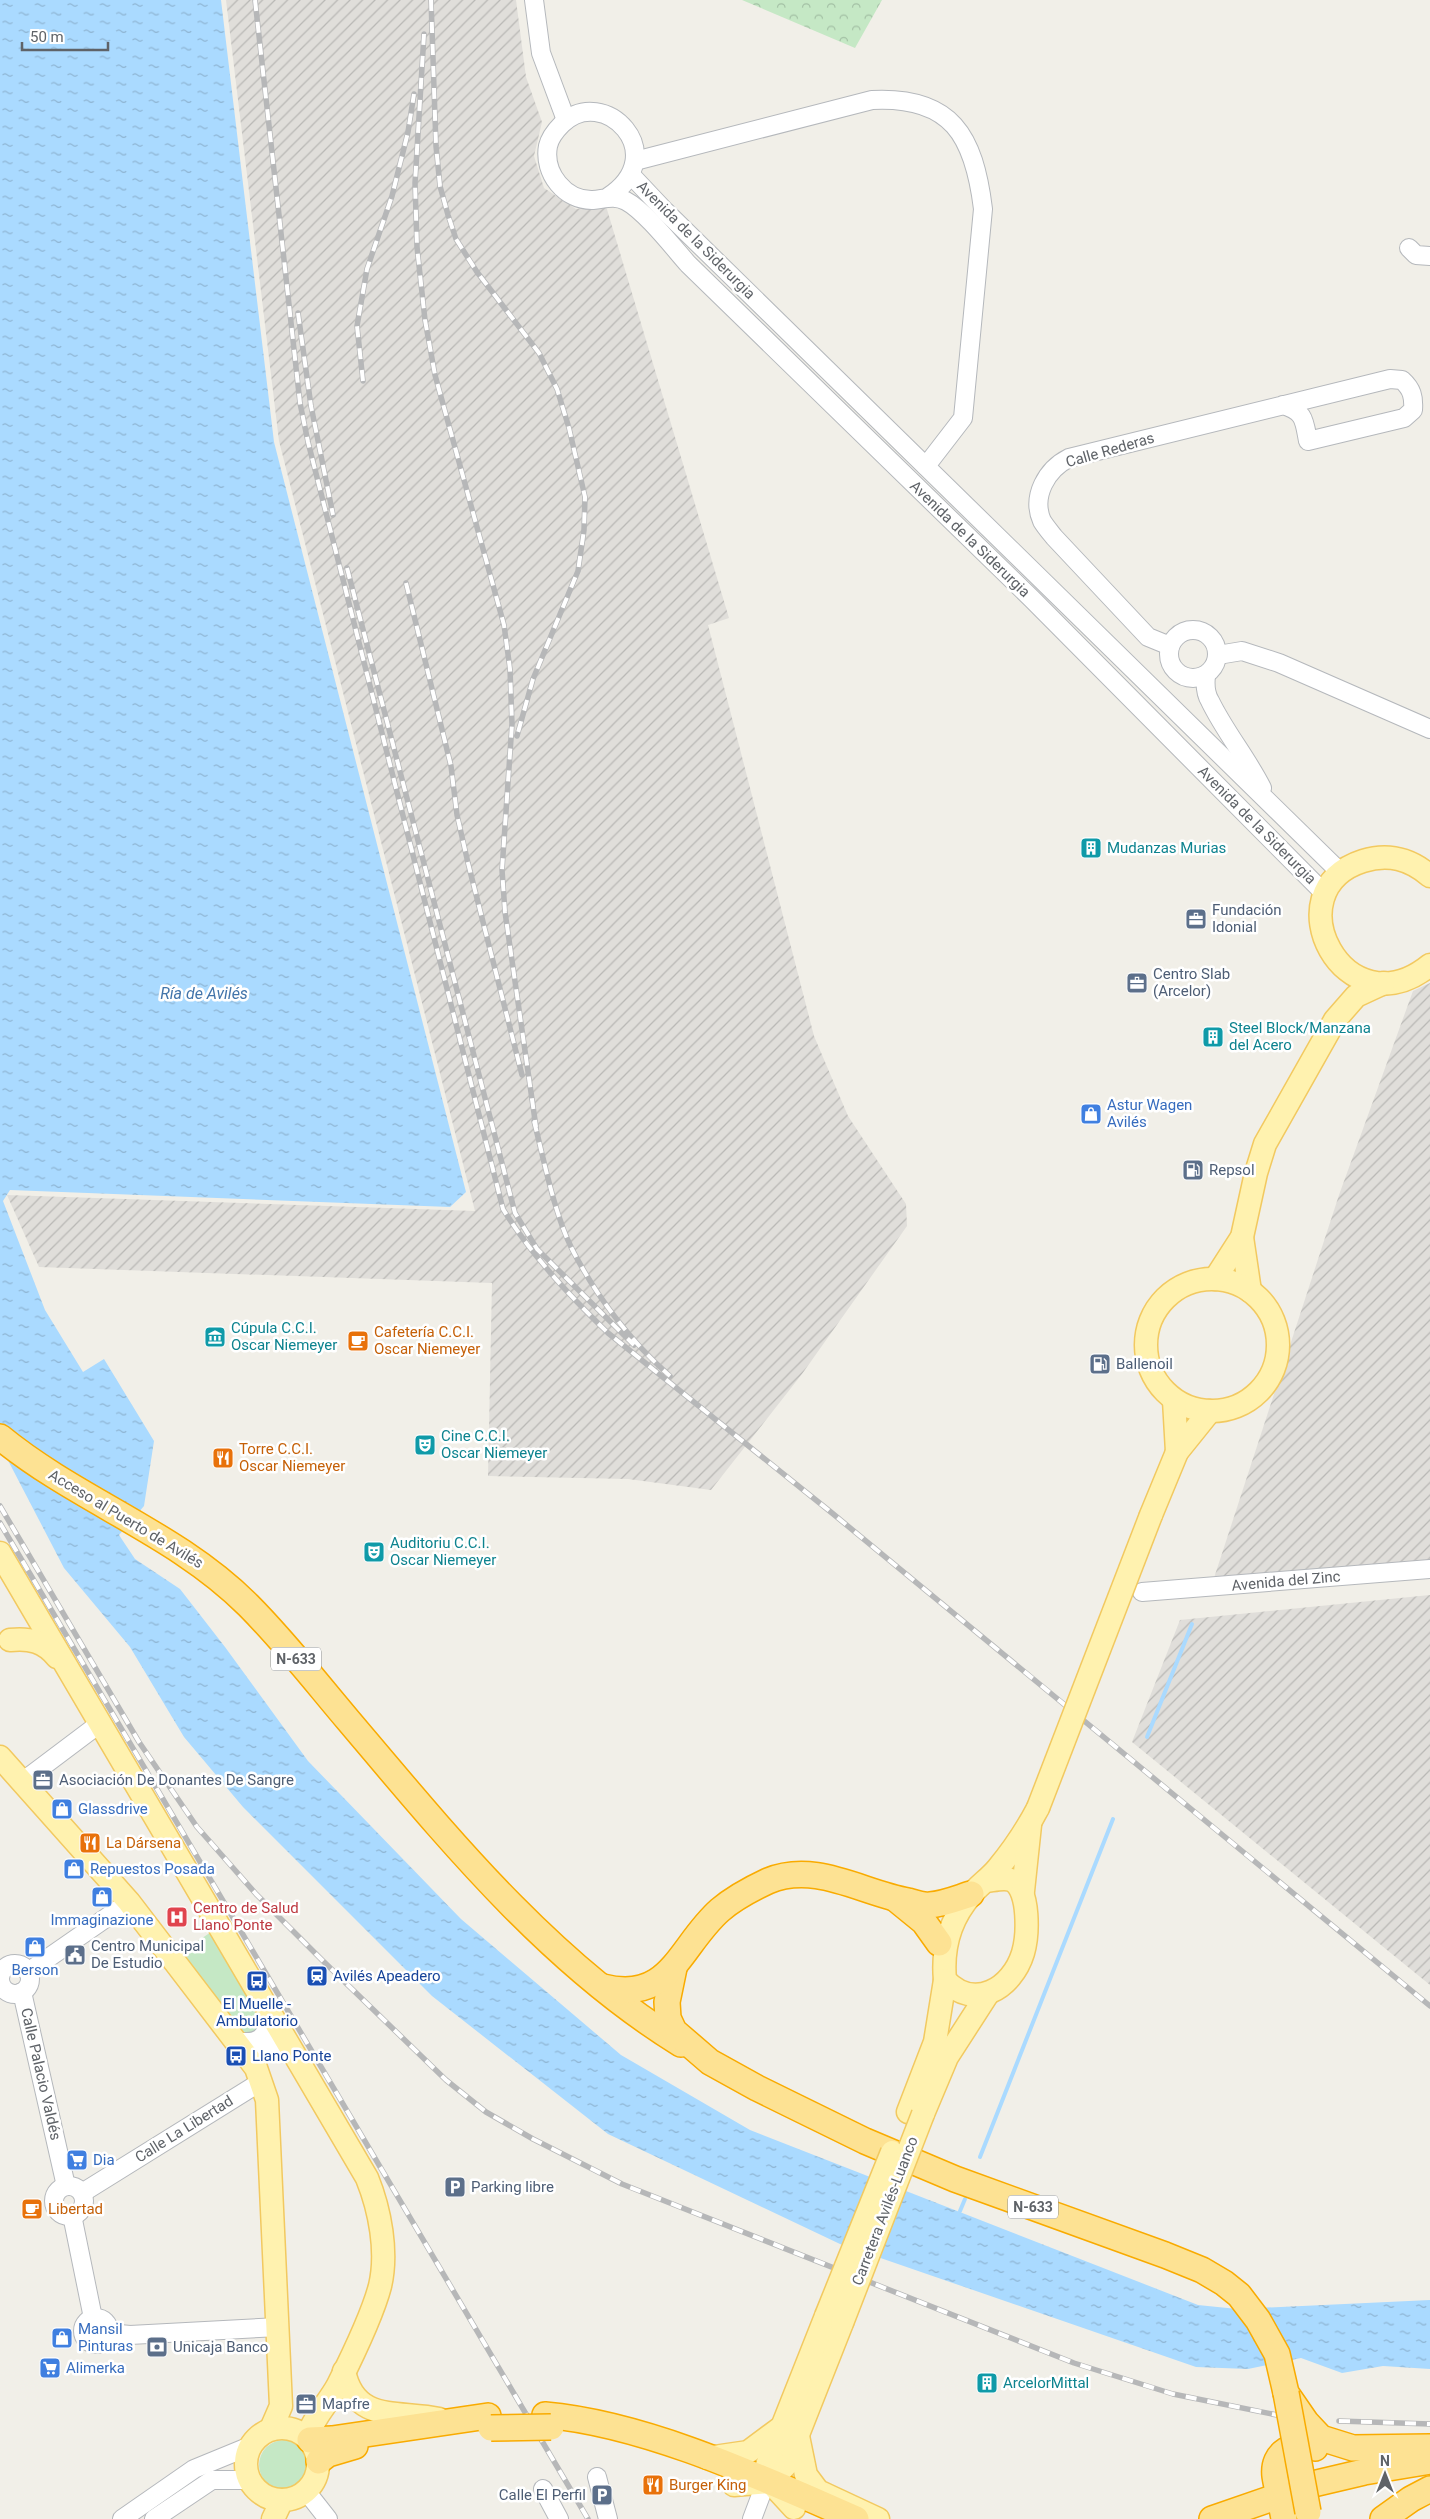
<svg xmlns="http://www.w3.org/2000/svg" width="1430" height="2519" font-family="Roboto,sans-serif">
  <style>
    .industrial { fill: url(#industrial-furrows) }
    .green { fill: #c5e8c5 }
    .forest { fill: url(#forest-crowns) }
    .water { fill: url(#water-ripples) }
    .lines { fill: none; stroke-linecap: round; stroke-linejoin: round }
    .stream { stroke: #aadaff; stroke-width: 4 }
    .minor-casing { stroke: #b5b8bc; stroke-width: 20 }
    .major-casing { stroke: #f2c960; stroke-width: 25 }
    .highway-casing { stroke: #f9ab00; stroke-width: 28 }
    .minor { stroke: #fff; stroke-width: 18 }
    .major { stroke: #fff2af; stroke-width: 22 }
    .highway { stroke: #fde293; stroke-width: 25 }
    .rail-casing { stroke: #b6b7b8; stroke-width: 5.5 }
    .rail { stroke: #fff; stroke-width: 4; stroke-dasharray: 11; stroke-linecap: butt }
    .major-bridge-casing { stroke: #f2c960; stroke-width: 25; stroke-linecap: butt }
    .highway-bridge-casing { stroke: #f9ab00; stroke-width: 28; stroke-linecap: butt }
    .major-bridge { stroke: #fff2af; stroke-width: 22 }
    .highway-bridge { stroke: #fde293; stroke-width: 25 }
    .labels { text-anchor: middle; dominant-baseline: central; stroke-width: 5; stroke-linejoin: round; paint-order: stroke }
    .shield { fill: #fff; stroke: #8f9295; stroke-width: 1 }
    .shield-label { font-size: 14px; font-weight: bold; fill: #5f6368 }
    .street-label { font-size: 15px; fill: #5f6368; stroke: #fff }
    .culture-label { font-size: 15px; fill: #0d838f; stroke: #fff; text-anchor: start }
    .service-label { font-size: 15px; fill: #4e5e75; stroke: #fff; text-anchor: start }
    .shop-label { font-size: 15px; fill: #366cbe; stroke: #fff; text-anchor: start }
    .food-label { font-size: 15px; fill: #c56008; stroke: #fff; text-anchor: start }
    .health-label { font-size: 15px; fill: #be3a42; stroke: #fff; text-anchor: start }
    .transit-label { font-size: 15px; fill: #164399; stroke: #fff; text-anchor: start }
    .water-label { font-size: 16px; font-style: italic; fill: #4174aa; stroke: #fff }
  </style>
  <defs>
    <pattern id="industrial-furrows" width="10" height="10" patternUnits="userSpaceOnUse" patternTransform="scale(1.25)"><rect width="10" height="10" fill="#e0deda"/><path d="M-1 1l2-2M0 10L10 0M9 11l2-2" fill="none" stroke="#b9b8b5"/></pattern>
    <pattern id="forest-crowns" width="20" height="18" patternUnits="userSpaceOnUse" patternTransform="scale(1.25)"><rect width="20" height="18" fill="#c5e8c5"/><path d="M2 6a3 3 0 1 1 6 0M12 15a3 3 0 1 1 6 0" fill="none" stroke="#a3c0a4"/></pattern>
    <pattern id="water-ripples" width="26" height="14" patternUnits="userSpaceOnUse" patternTransform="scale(1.25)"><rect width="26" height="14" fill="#aadaff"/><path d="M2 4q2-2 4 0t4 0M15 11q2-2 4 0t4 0" fill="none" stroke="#8eb4d2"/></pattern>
  </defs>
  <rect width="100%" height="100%" fill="#f1efe8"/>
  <g class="industrial">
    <path d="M226 0H516L526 77 542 122 534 156 544 188 576 209 606 206 729 618 708 625 814 1036 848 1116 906 1204 907 1226 802 1374 711 1490 628 1479 488 1476 492 1283 39 1267 7 1195 475 1211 279 441Z"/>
    <path d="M1430 983V1562L1214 1578 1339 1195 1413 991Z"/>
    <path d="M1430 1595V1985L1132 1742 1180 1620Z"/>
  </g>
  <g class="green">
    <path d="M211 1932 259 2016C261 2028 256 2037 242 2031L180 1953Z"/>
    <circle cx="284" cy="2465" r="25"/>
  </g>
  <path class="forest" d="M742 0H882L855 48Z"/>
  <path class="water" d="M0 0H221L274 442 466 1192 450 1207 10 1190 3 1201 45 1310 83 1372 104 1359 154 1441 144 1506 119 1535 135 1559 180 1589 225 1647 308 1761 461 1919 621 2055 750 2130 1198 2305 1237 2309 1430 2300V2369L1383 2366 1342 2373 1301 2358 1248 2369 1196 2367 840 2244 608 2134 432 1996 243 1807 184 1737 130 1647 64 1568 0 1445Z"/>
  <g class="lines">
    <g class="stream">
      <path d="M1147 1737 1192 1624"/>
      <path d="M980 2157 1113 1819"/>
      <path d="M960 2211 965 2199"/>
    </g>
    <g class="minor-casing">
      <g id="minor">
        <path d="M534 0 541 53 566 120"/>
        <path d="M635 161 872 100C952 96 974 136 983 209L963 418 926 466"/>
        <path d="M631 175 665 211 1340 872"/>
        <path d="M608 197C674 154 603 83 562 124 556 130 550 137 548 146 543 173 565 201 593 200 605 199 614 195 626 201 645 211 673 247 688 264L1032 599 1324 893"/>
        <path d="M1409 248 1416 255 1430 256"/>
        <circle cx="1193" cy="654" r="24"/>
        <path d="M1170 646 1148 637 1054 537C1050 532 1045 526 1042 521 1031 496 1047 469 1069 458L1390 379 1402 380C1412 389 1414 397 1413 410L1404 418 1308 441C1304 420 1305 412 1283 405"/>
        <path d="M1218 655 1242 651 1279 663 1430 729"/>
        <path d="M1206 675C1205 684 1205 693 1210 701 1225 732 1247 758 1262 788"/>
        <path d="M1142 1592 1430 1569"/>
        <path d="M22 1782 99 1724"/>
        <circle cx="15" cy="1979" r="15"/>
        <path d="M28 1972 129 1902"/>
        <path d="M22 1992 66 2186"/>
        <path d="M236 2041C259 2045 264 2038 273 2018"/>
        <path d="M256 2068 257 2059 271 2047H290"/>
        <circle cx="69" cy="2201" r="15"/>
        <path d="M82 2193 262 2081"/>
        <path d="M72 2215 93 2318"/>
        <circle cx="96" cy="2331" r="13"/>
        <path d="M109 2333 130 2335 279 2327"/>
        <path d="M597 2477 608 2519"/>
        <path d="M543 2489 559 2519"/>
        <path d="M306 2491 328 2519"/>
        <path d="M122 2519 194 2469 250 2446"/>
        <path d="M154 2519 212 2480H250"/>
        <path d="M752 2519 761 2495"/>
      </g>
    </g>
    <g class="major-casing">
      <g id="major">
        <path d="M1430 876C1410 859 1389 853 1363 861 1271 890 1345 1034 1430 965"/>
        <path d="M1242 1237 1250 1291"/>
        <circle cx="1212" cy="1345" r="66"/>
        <path d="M1215 1279 1242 1237 1256 1173 1265 1144 1335 1020 1356 996 1384 983"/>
        <path d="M1174 1400 1177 1452"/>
        <path d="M1151 1515 1177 1452 1210 1411"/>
        <path d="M0 1553 367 2178C380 2210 388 2252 380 2286 373 2313 351 2359 338 2385 329 2402 313 2418 307 2437"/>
        <path d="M10 1640C30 1638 44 1641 57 1657"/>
        <path d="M0 1757 129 1902 256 2068 267 2100 281 2406 271 2429"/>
        <path d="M987 1881C995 1880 1006 1877 1013 1881 1030 1891 1028 1936 1023 1953 1012 1989 974 2011 945 1980 942 1949 950 1919 971 1895 979 1885 990 1878 998 1868 1013 1850 1027 1829 1038 1808"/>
        <path d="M1023 1891 1030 1825"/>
        <path d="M908 2112 935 2042 945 1980"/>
        <path d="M923 2114 947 2057 987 1995"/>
        <path d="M344 2371C355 2424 399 2410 439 2419"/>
        <circle cx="282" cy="2464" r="36"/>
        <path d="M798 2436 806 2475 818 2491 878 2519"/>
        <path d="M707 2458 748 2452 779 2429"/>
        <path d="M734 2485 770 2482 786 2465 842 2323"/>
        <path d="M794 2508 770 2482 767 2465 826 2316"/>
        <path d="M273 2519 282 2500"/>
      </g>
    </g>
    <g class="highway-casing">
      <g id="highway">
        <path d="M0 1437C78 1501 176 1533 248 1605 284 1641 315 1681 348 1720 447 1837 549 1963 681 2044"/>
        <path d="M897 1900 924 1922 939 1943"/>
        <path d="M674 1968 667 2002 668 2018 674 2031 710 2062 757 2088 865 2141 955 2179 1165 2255 1202 2270 1224 2283 1239 2295 1258 2320 1277 2354 1286 2393 1306 2422 1321 2438 1353 2448 1430 2447"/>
        <path d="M603 1987C671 2004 679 1946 720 1910 734 1898 751 1889 768 1881 816 1861 862 1893 908 1901 915 1903 924 1906 930 1905 944 1904 958 1898 971 1894"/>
        <path d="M545 2415C647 2424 762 2478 856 2519"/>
        <path d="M310 2440 332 2439 488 2416"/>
        <path d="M319 2461 328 2454 355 2446"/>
        <path d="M1212 2519 1313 2484 1364 2472 1430 2461"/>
        <path d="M1284 2519C1282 2505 1277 2490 1275 2476 1272 2452 1294 2441 1315 2448"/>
        <path d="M1383 2519 1411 2499 1430 2489"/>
      </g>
    </g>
    <use href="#minor" class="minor"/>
    <use href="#major" class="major"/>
    <use href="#highway" class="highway"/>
    <g class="rail-casing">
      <g id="rail">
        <path d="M255 0 300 403 308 442 503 1209C532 1256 569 1295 608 1333L832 1513 1430 2006"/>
        <path d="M431 0 436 146 440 186 448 215 456 239 477 272 539 353 557 389 569 428 585 497 584 530 578 571 533 679 517 736"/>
        <path d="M424 34 415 183 417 247 425 320 435 375 504 625 510 669 512 724 502 870 505 912 536 1127"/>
        <path d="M298 313 311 406 333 515"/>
        <path d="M363 381 357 326 367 269 392 196 408 132 414 94"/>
        <path d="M347 568 515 1213 537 1249 634 1345"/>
        <path d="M406 583 451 766 457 815 468 863 522 1075"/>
        <path d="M534 1121C544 1160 554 1213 572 1249 596 1296 631 1342 670 1376"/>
        <path d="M0 1506 139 1742 197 1827 256 1894 322 1960 446 2080 486 2112 533 2139 622 2184 1074 2363 1173 2394 1277 2415"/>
        <path d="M0 1523 588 2519"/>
        <path d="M1339 2421 1430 2424"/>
      </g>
    </g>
    <use href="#rail" class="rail"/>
    <g class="major-bridge-casing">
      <g id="major-bridge">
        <path d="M1038 1808 1151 1515"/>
        <path d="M826 2316 892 2152"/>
        <path d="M842 2323 923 2114"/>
      </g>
    </g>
    <g class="highway-bridge-casing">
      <g id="highway-bridge">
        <path d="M1286 2393 1308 2512"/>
        <path d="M491 2428 551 2427"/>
      </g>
    </g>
    <use href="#major-bridge" class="major-bridge"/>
    <use href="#highway-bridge" class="highway-bridge"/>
  </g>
  <defs>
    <g id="building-square" transform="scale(1.125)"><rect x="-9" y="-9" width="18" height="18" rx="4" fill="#0f9aa8" stroke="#fff"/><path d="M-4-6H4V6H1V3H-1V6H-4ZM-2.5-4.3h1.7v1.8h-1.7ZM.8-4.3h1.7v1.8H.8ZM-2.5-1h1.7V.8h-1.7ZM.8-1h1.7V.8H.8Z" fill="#fff"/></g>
    <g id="office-square" transform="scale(1.125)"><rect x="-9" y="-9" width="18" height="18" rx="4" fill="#5c6f8a" stroke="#fff"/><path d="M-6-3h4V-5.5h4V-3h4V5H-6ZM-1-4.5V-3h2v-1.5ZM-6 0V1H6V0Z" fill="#fff"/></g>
    <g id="shop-square" transform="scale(1.125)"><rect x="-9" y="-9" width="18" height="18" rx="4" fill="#3f7fe0" stroke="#fff"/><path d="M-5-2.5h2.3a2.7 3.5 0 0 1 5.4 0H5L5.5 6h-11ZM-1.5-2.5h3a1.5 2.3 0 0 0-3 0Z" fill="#fff"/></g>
    <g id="fuel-square" transform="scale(1.125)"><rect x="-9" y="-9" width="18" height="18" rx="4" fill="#5c6f8a" stroke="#fff"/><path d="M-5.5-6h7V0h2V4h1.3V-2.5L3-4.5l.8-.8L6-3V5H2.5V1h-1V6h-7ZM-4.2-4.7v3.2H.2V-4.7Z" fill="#fff"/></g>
    <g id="museum-square" transform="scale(1.125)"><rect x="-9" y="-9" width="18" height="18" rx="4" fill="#0f9aa8" stroke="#fff"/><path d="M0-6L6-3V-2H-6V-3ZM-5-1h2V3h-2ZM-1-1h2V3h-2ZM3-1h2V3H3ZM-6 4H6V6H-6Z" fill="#fff"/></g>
    <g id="cafe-square" transform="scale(1.125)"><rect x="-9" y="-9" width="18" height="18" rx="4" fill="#e8710a" stroke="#fff"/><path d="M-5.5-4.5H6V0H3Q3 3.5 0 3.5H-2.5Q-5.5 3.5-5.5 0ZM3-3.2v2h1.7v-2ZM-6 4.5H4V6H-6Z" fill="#fff"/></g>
    <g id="theatre-square" transform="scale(1.125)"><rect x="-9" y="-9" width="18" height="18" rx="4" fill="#0f9aa8" stroke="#fff"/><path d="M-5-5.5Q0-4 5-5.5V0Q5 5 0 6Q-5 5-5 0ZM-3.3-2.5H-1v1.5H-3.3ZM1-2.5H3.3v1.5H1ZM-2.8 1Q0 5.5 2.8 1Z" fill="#fff"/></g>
    <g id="restaurant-square" transform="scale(1.125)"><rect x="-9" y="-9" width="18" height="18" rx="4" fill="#e8710a" stroke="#fff"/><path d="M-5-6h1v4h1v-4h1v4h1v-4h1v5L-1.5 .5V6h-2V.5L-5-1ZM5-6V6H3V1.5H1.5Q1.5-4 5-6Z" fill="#fff"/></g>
    <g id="hospital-square" transform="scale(1.125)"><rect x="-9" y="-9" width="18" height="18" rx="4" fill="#e0444e" stroke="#fff"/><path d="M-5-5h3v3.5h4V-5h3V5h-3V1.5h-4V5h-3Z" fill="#fff"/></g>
    <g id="civic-square" transform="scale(1.125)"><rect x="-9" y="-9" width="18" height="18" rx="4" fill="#5c6f8a" stroke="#fff"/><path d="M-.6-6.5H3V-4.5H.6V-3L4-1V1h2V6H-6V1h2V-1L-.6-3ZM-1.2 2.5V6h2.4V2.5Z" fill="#fff"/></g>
    <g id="station-square" transform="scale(1.125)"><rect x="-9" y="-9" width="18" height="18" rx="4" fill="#1a4fb4" stroke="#fff"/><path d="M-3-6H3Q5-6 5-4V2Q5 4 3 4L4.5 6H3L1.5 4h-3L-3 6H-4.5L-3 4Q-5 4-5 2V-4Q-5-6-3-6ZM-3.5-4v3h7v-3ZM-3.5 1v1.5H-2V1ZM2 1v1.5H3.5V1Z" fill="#fff"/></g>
    <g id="bus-square" transform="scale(1.125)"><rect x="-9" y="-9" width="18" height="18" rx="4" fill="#1a4fb4" stroke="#fff"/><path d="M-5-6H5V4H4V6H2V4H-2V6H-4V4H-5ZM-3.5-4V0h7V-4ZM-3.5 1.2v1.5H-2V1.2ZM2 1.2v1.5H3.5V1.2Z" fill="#fff"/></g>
    <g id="supermarket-square" transform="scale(1.125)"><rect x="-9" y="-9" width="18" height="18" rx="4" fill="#3f7fe0" stroke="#fff"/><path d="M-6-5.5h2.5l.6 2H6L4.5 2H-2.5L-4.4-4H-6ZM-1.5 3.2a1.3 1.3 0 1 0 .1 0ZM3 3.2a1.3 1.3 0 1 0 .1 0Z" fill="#fff"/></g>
    <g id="parking-square" transform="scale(1.125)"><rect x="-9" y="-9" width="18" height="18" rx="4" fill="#5c6f8a" stroke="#fff"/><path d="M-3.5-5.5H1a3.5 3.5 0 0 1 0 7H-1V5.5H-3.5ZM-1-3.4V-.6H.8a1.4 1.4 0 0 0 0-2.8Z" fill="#fff"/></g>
    <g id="bank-square" transform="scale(1.125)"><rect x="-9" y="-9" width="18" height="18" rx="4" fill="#5c6f8a" stroke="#fff"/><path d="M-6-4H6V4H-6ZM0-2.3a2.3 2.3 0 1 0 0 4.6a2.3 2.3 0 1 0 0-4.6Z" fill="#fff"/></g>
  </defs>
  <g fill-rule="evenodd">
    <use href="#building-square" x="1091" y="848"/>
    <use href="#office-square" x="1196" y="919"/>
    <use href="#office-square" x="1137" y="983"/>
    <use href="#building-square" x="1213" y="1037"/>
    <use href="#shop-square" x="1091" y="1114"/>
    <use href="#fuel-square" x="1193" y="1170"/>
    <use href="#museum-square" x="215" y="1337"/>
    <use href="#cafe-square" x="358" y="1341"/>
    <use href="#fuel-square" x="1100" y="1364"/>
    <use href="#theatre-square" x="425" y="1445"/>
    <use href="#restaurant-square" x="223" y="1458"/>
    <use href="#theatre-square" x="374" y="1552"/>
    <use href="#office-square" x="43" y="1780"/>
    <use href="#shop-square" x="62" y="1809"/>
    <use href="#restaurant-square" x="90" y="1843"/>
    <use href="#shop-square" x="74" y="1869"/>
    <use href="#shop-square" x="102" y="1897"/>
    <use href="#hospital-square" x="177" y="1917"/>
    <use href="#shop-square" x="35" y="1947"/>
    <use href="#civic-square" x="75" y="1955"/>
    <use href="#station-square" x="317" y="1976"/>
    <use href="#bus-square" x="257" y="1981"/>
    <use href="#bus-square" x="236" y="2056"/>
    <use href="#supermarket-square" x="77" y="2160"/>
    <use href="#parking-square" x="455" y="2187"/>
    <use href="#cafe-square" x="32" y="2209"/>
    <use href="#shop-square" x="62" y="2338"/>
    <use href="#bank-square" x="157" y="2347"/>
    <use href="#supermarket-square" x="50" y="2368"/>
    <use href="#building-square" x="987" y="2383"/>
    <use href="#office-square" x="306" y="2404"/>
    <use href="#restaurant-square" x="653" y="2485"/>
    <use href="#parking-square" x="602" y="2495"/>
  </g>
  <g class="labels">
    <g class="shield">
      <rect x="271" y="1647.5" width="50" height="23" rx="4"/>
      <rect x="1008" y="2195.5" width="50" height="23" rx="4"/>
    </g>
    <g class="shield-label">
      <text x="296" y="1659">N-633</text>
      <text x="1033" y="2207">N-633</text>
    </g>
    <g class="street-label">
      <text transform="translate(696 240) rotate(45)">Avenida de la Siderurgia</text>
      <text transform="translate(1110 450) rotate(-16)">Calle Rederas</text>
      <text transform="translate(970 539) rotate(44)">Avenida de la Siderurgia</text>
      <text transform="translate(1257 825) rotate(45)">Avenida de la Siderurgia</text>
      <text transform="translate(126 1519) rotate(31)">Acceso al Puerto de Avilés</text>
      <text transform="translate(1286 1581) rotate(-5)">Avenida del Zinc</text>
      <text transform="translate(41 2074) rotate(77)">Calle Palacio Valdés</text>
      <text transform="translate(184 2129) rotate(-32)">Calle La Libertad</text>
      <text transform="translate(885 2211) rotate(-69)">Carretera Avilés-Luanco</text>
    </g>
    <g class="culture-label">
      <text x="1107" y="848">Mudanzas Murias</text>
      <text x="1229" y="1028">Steel Block/Manzana<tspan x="1229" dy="17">del Acero</tspan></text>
      <text x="231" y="1328">Cúpula C.C.I.<tspan x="231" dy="17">Oscar Niemeyer</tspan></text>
      <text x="441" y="1436">Cine C.C.I.<tspan x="441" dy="17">Oscar Niemeyer</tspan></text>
      <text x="390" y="1543">Auditoriu C.C.I.<tspan x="390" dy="17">Oscar Niemeyer</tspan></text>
      <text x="1003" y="2383">ArcelorMittal</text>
    </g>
    <g class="service-label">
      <text x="1212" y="910">Fundación<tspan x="1212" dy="17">Idonial</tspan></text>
      <text x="1153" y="974">Centro Slab<tspan x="1153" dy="17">(Arcelor)</tspan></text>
      <text x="1209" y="1170">Repsol</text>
      <text x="1116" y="1364">Ballenoil</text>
      <text x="59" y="1780">Asociación De Donantes De Sangre</text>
      <text x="91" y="1946">Centro Municipal<tspan x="91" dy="17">De Estudio</tspan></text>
      <text x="471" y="2187">Parking libre</text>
      <text x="173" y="2347">Unicaja Banco</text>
      <text x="322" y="2404">Mapfre</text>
      <text x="586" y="2495" text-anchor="end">Calle El Perfil</text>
    </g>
    <g class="shop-label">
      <text x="1107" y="1105">Astur Wagen<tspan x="1107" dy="17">Avilés</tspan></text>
      <text x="78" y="1809">Glassdrive</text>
      <text x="90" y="1869">Repuestos Posada</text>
      <text x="102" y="1920" text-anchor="middle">Immaginazione</text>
      <text x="35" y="1970" text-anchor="middle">Berson</text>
      <text x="93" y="2160">Dia</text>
      <text x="78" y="2329">Mansil<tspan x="78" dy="17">Pinturas</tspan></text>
      <text x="66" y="2368">Alimerka</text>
    </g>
    <g class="food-label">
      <text x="374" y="1332">Cafetería C.C.I.<tspan x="374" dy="17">Oscar Niemeyer</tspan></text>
      <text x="239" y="1449">Torre C.C.I.<tspan x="239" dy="17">Oscar Niemeyer</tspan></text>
      <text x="106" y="1843">La Dársena</text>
      <text x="48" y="2209">Libertad</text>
      <text x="669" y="2485">Burger King</text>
    </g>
    <g class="health-label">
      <text x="193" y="1908">Centro de Salud<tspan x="193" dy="17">Llano Ponte</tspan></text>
    </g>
    <g class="transit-label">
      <text x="333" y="1976">Avilés Apeadero</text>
      <text x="257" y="2004" text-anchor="middle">El Muelle -<tspan x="257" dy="17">Ambulatorio</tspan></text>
      <text x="252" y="2056">Llano Ponte</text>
    </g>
    <g class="water-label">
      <text x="204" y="993">Ría de Avilés</text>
    </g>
  </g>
  <g transform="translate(1385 2474)" stroke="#ffffff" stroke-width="4" paint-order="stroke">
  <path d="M0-4L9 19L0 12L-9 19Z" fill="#5f6368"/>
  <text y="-8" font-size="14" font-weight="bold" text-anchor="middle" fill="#5f6368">N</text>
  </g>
  <path d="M22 42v8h86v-8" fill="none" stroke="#5f6368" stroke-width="2.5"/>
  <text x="30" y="42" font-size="15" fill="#5f6368" stroke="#ffffff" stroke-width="4" paint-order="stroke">50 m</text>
</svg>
